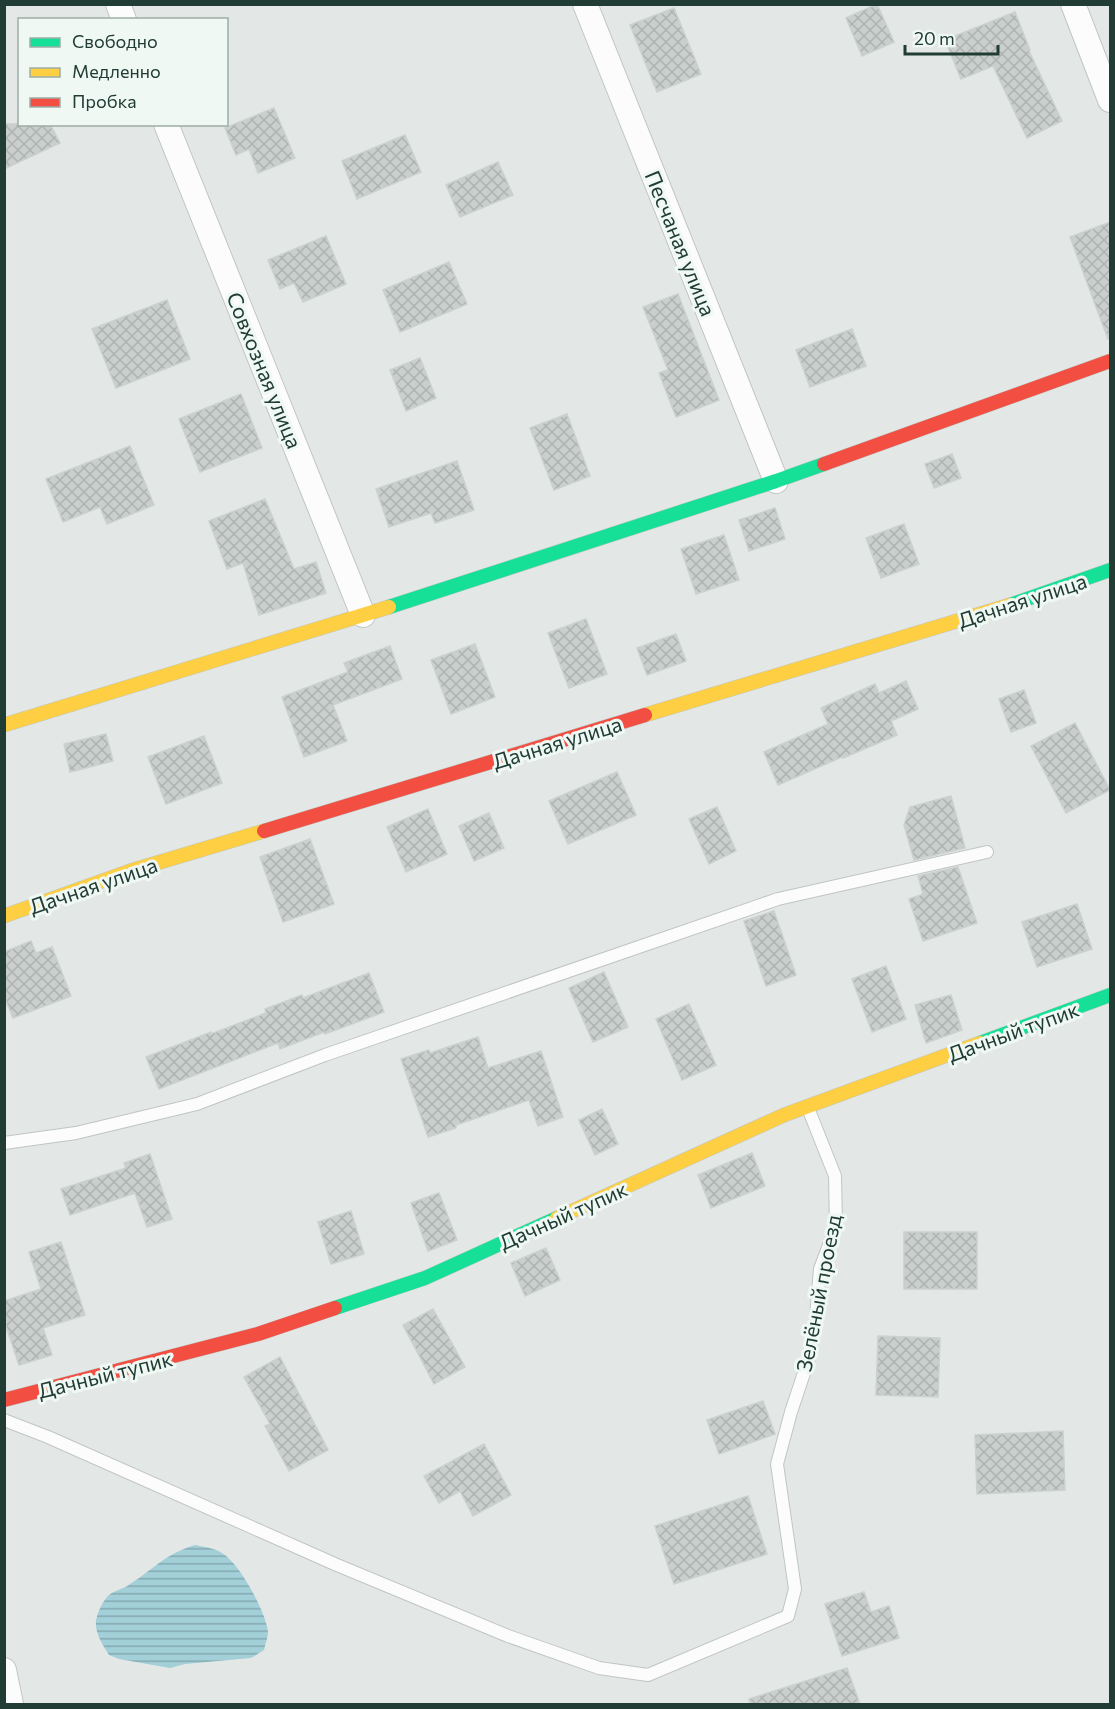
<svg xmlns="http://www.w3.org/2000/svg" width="1115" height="1709" font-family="Commissioner,sans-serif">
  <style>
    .water { fill: url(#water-rules) }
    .building { fill: url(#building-cross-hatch); stroke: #cbd1cf; stroke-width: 1.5 }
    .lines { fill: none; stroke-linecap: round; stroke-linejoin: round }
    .lane-casing { stroke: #c0c5c3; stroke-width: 14 }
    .street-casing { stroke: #c0c5c3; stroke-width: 26 }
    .fast-casing { stroke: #bec6c3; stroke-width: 15 }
    .slow-casing { stroke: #bec6c3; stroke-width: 15 }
    .jam-casing { stroke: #bec6c3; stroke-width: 15 }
    .lane { stroke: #fbfcfb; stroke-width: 12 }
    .street { stroke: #fbfcfb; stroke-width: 24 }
    .fast { stroke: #16e098; stroke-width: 14 }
    .slow { stroke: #ffcf43; stroke-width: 14 }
    .jam { stroke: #f24e42; stroke-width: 14 }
    .labels { text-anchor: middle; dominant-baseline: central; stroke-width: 6; stroke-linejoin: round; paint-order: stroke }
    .street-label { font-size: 21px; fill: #203c35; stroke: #f0f8f4 }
  </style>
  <defs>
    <pattern id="water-rules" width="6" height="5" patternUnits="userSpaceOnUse" patternTransform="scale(1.5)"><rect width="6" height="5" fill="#a2cfd8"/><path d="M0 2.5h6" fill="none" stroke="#84a9b0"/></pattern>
    <pattern id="building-cross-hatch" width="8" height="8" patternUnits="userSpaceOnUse" patternTransform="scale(1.5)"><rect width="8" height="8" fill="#cacfcd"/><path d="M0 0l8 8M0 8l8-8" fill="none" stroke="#adb3b1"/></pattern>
  </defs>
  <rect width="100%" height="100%" fill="#e3e8e6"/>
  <path class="water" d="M195 1545C205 1547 216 1548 225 1555 241 1567 266 1612 268 1632 268 1638 265 1644 264 1650L251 1658 185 1664 170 1668 119 1659 109 1655C104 1647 96 1635 96 1625 95 1617 103 1600 109 1595 115 1590 124 1589 130 1584 154 1569 165 1554 195 1545Z"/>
  <g class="building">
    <path d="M877 4 894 42 862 56 846 18Z"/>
    <path d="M674 8 701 74 657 92 630 25Z"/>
    <path d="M1015 12 1030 50 1029 51 1062 121 1027 138 993 66 961 79 945 40Z"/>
    <path d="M274 108 295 158 258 173 249 149 236 155 225 128Z"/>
    <path d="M4 124H50L60 143 4 169Z"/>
    <path d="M405 135 421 172 357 199 342 161Z"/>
    <path d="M498 162 513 195 460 217 446 185Z"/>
    <path d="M1110 222V339H1108L1070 237Z"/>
    <path d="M326 236 346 284 303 302 294 283 280 289 268 260Z"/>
    <path d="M449 262 467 304 400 332 383 290Z"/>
    <path d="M678 294 719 400 676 417 659 373 668 370 643 307Z"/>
    <path d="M167 300 190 359 116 388 92 329Z"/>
    <path d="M852 329 866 366 810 387 796 350Z"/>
    <path d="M420 358 436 398 406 411 390 370Z"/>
    <path d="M241 394 262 448 200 472 179 419Z"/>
    <path d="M567 414 590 476 554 490 530 428Z"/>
    <path d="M130 446 154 505 107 524 100 507 63 522 46 479Z"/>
    <path d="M952 454 961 478 934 488 925 464Z"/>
    <path d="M457 461 474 510 435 523 431 513 389 527 376 489Z"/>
    <path d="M265 499 294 569 316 562 326 593 259 615 243 563 227 569 209 521Z"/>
    <path d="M775 508 785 539 749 551 739 520Z"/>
    <path d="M904 524 919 564 881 578 866 538Z"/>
    <path d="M724 535 739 580 696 594 681 549Z"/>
    <path d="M586 619 607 674 569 688 548 633Z"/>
    <path d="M676 634 686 661 647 675 637 648Z"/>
    <path d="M475 644 495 697 451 714 431 660Z"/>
    <path d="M390 646 402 679 333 705 347 741 304 757 282 697 348 672 344 663Z"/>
    <path d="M906 681 918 709 891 721 897 735 843 758 842 757 778 785 764 752 828 724 821 708 875 684 879 693Z"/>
    <path d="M1024 690 1036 723 1011 732 999 699Z"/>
    <path d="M1075 723 1110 790 1066 813 1031 746Z"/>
    <path d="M106 734 113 761 70 772 64 744Z"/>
    <path d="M204 736 222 783 166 804 148 757Z"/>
    <path d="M617 772 636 815 568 844 549 801Z"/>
    <path d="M951 796 965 848 914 860 904 825 910 807Z"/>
    <path d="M717 807 736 851 709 864 689 819Z"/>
    <path d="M428 809 447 854 406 872 387 827Z"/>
    <path d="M489 813 504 848 474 861 459 826Z"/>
    <path d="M310 839 334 904 283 922 260 857Z"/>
    <path d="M958 867 977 923 923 941 909 899 923 894 918 876Z"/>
    <path d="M1077 904 1092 949 1037 967 1022 922Z"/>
    <path d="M774 911 796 975 766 986 744 921Z"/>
    <path d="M31 941 36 953 52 947 71 996 13 1018 4 996V952Z"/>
    <path d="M886 966 906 1019 872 1032 852 979Z"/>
    <path d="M604 972 628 1027 593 1042 569 988Z"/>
    <path d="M369 973 384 1012 325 1034 324 1032 280 1049 278 1043 159 1089 146 1057 211 1032V1034L266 1013 265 1009 302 995 303 998Z"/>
    <path d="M951 995 962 1030 926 1043 915 1005Z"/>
    <path d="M689 1004 716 1065 682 1080 656 1019Z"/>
    <path d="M478 1037 488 1068 541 1051 563 1117 538 1126 529 1100 456 1125V1128L428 1137 401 1059 429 1050 430 1053Z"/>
    <path d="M602 1109 618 1144 595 1155 579 1120Z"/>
    <path d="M752 1153 765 1186 711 1208 698 1175Z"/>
    <path d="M150 1154 172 1219 147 1227 135 1193 70 1215 61 1189 126 1168 124 1163Z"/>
    <path d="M439 1193 457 1240 428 1251 411 1203Z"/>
    <path d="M351 1211 364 1254 331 1264 318 1222Z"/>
    <rect x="904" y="1232" width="73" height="57"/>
    <path d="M61 1242 85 1315 43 1328 52 1355 19 1365 4 1320V1301L41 1289 29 1252Z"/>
    <path d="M546 1248 560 1280 525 1296 511 1263Z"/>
    <path d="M433 1309 465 1367 434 1384 403 1325Z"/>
    <path d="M878 1336 940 1338 938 1397 876 1395Z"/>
    <path d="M280 1357 328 1450 289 1471 265 1426 270 1424 244 1377Z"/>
    <path d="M763 1401 775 1434 719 1454 707 1420Z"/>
    <path d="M1063 1431 1065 1490 977 1494 975 1435Z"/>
    <path d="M484 1444 511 1495 473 1516 460 1491 439 1503 424 1476Z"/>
    <path d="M748 1496 767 1554 674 1584 655 1526Z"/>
    <path d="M864 1592 871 1612 889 1606 899 1638 842 1656 825 1604Z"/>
    <path d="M847 1668 860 1704H750L749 1699Z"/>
  </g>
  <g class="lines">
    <g class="lane-casing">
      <g id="lane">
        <path d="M4 1143 76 1133 197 1104 325 1055 778 899 987 852"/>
        <path d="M4 1420 48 1437 337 1565 508 1636 599 1668 648 1675 788 1616 795 1589 777 1464 791 1412 809 1358 816 1318 820 1269 836 1226 835 1176 808 1108"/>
      </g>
    </g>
    <g class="street-casing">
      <g id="street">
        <path d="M118 4 124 20"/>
        <path d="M585 4 776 481"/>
        <path d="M1073 4 1110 100"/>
        <path d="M166 124 363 615"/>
        <path d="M4 1670 11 1704"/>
      </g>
    </g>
    <g class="fast-casing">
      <g id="fast">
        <path d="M1010 605 1110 570"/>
        <path d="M389 607 776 481 824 464"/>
        <path d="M980 1043 1110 995"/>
        <path d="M335 1308 425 1278 557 1218"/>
      </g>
    </g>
    <g class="slow-casing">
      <g id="slow">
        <path d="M645 715 1010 605"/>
        <path d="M4 725 389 607"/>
        <path d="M4 916 130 871 264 831"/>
        <path d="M557 1218 784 1115 980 1043"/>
      </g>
    </g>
    <g class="jam-casing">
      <g id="jam">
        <path d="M824 464 1110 361"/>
        <path d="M264 831 645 715"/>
        <path d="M4 1400 258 1334 335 1308"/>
      </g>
    </g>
    <use href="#lane" class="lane"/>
    <use href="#street" class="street"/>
    <use href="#fast" class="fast"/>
    <use href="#slow" class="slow"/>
    <use href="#jam" class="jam"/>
  </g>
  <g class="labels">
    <g class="street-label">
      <text transform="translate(681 243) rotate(68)">Песчаная улица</text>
      <text transform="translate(265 370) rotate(68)">Совхозная улица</text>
      <text transform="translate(1022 600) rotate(-18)">Дачная улица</text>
      <text transform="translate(557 742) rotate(-17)">Дачная улица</text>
      <text transform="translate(93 885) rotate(-19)">Дачная улица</text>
      <text transform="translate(1013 1031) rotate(-20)">Дачный тупик</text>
      <text transform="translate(563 1215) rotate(-24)">Дачный тупик</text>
      <text transform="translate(818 1293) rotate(-79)">Зелёный проезд</text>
      <text transform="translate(105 1374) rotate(-14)">Дачный тупик</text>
    </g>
  </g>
  <rect width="1115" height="1709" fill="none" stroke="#203c35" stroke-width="12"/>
  <rect x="18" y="18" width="210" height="108" fill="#f0f8f4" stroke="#9dada8" stroke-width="1.5"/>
  <rect x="30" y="38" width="30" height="9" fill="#16e098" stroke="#9dada8" stroke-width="1.5"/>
  <text x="72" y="48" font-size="18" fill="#203c35">Свободно</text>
  <rect x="30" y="68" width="30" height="9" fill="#ffcf43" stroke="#9dada8" stroke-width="1.5"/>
  <text x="72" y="78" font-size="18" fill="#203c35">Медленно</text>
  <rect x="30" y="98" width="30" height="9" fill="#f24e42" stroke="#9dada8" stroke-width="1.5"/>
  <text x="72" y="108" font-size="18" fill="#203c35">Пробка</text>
  <path d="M905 45v9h93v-9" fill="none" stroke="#203c35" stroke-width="3"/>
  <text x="914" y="45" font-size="18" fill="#203c35" stroke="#f0f8f4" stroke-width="4.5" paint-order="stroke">20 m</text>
</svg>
